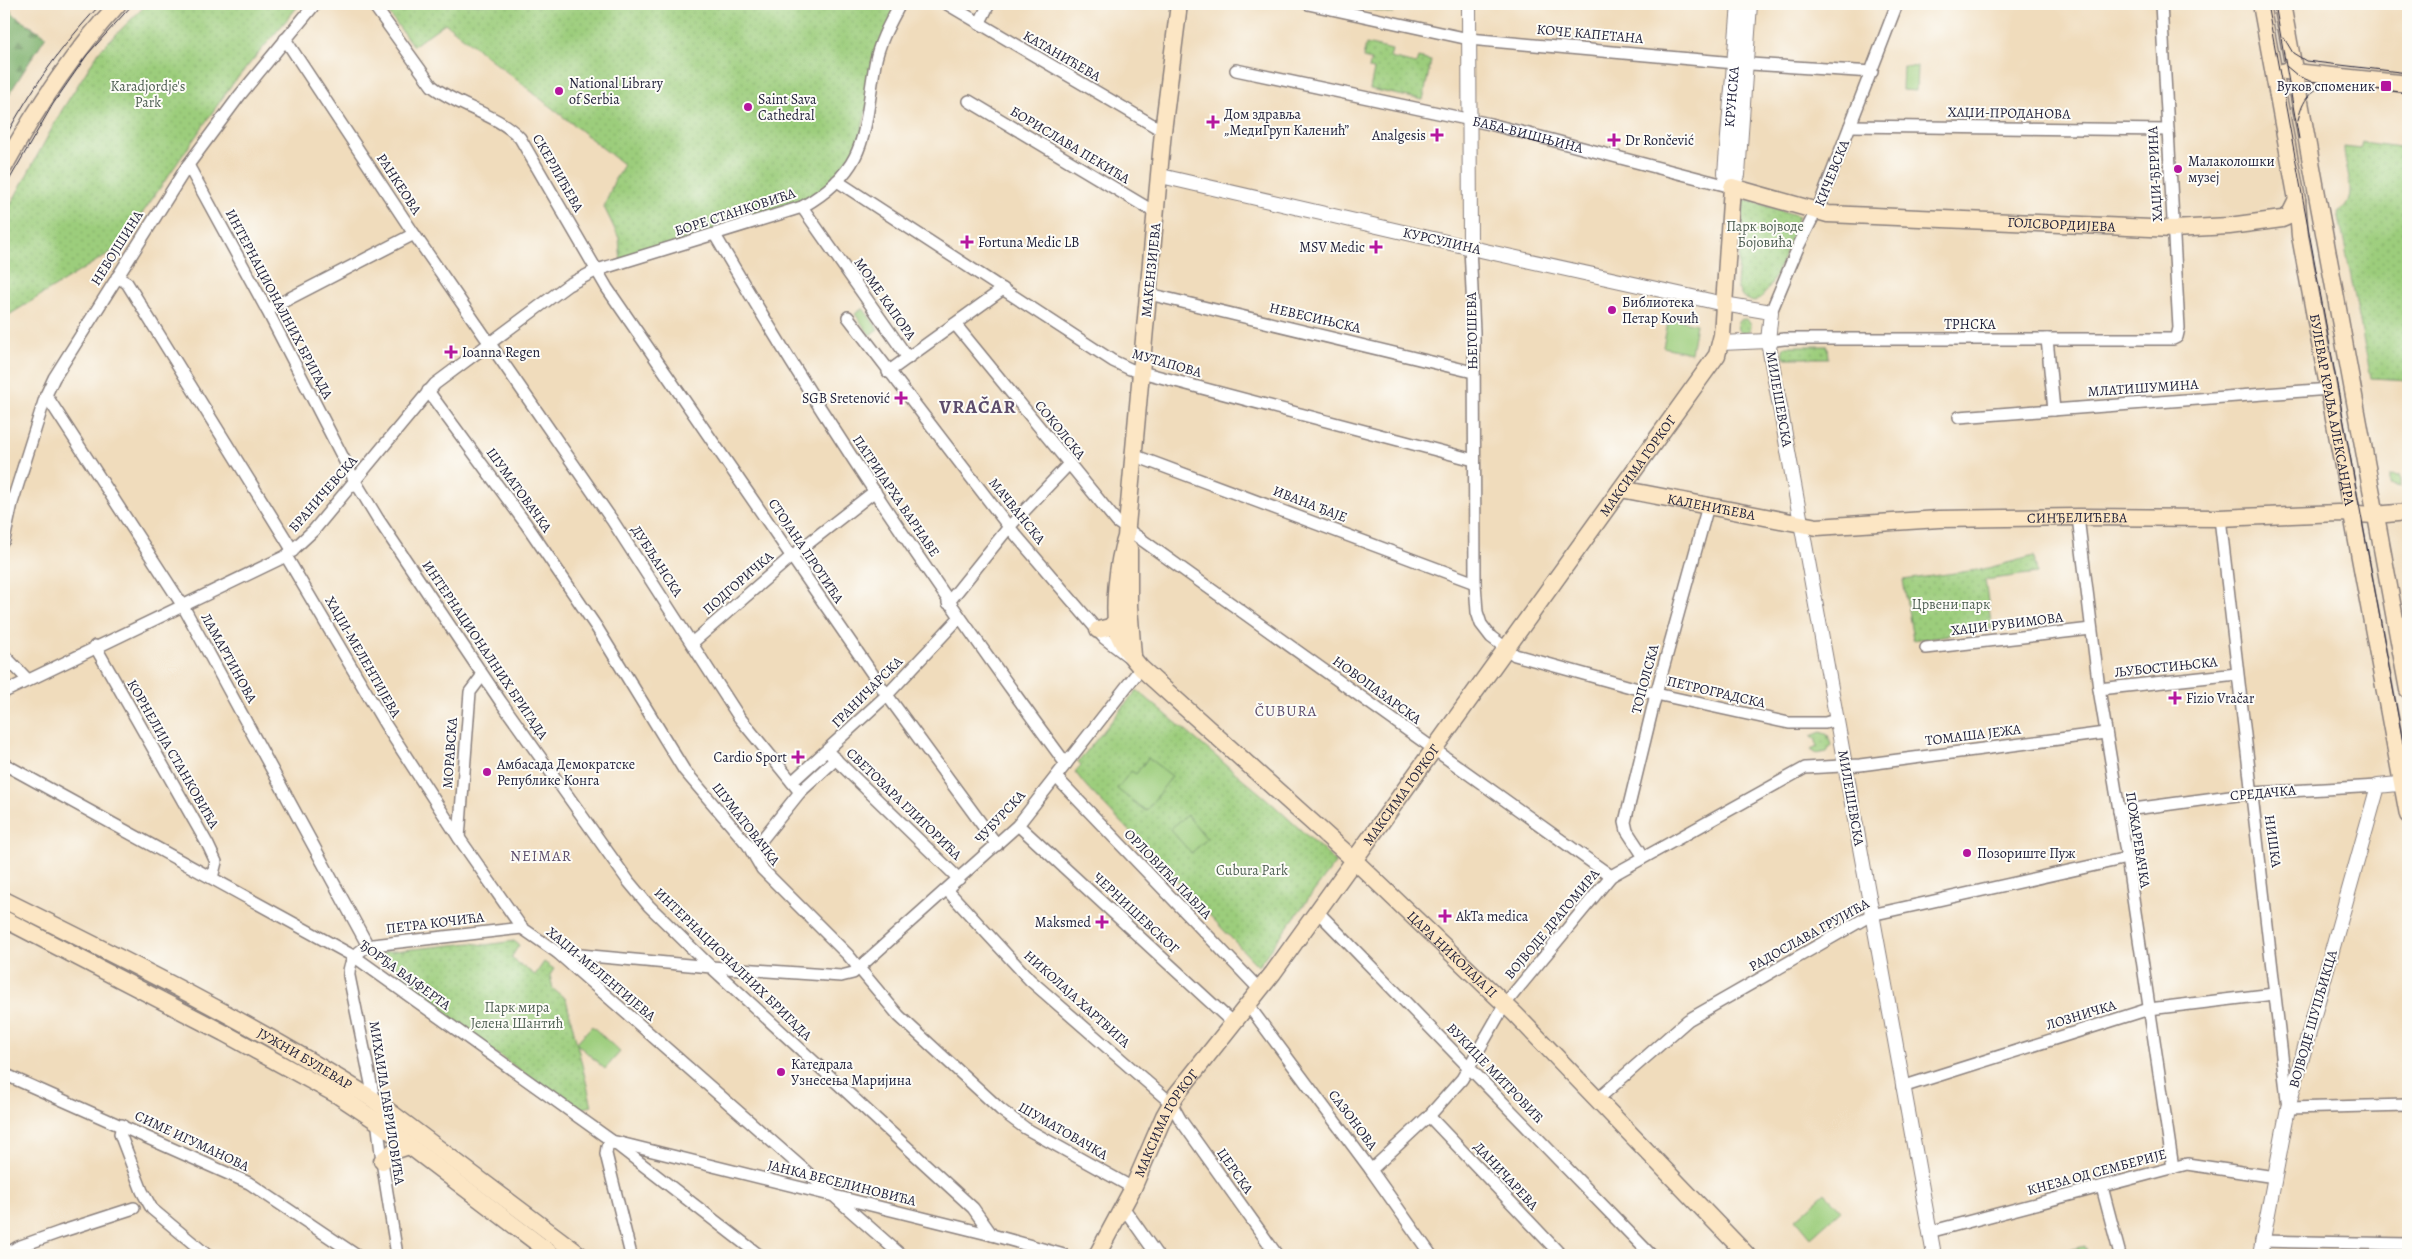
<svg xmlns="http://www.w3.org/2000/svg" width="2412" height="1259" font-family="Alegreya,serif">
  <style>
    .grass { fill: url(#grass-dots); stroke: #5f785c }
    .forest { fill: url(#forest-firs); stroke: #506954 }
    .garden { fill: #9ccd7c; stroke: #5f785c }
    .lines { fill: none; stroke-linecap: round; stroke-linejoin: round }
    .minor-casing { stroke: #897f7c; stroke-width: 14 }
    .tertiary-casing { stroke: #897f7c; stroke-width: 16 }
    .secondary-casing { stroke: #897f7c; stroke-width: 19 }
    .minor { stroke: #fff; stroke-width: 11 }
    .tertiary { stroke: #fff; stroke-width: 14 }
    .secondary { stroke: #fce6c4; stroke-width: 16 }
    .tram { stroke: #22223b; stroke-width: 1 }
    .poi-dot { fill: #b5179e; stroke: #fdfcf7; stroke-width: 2 }
    .labels { text-anchor: middle; dominant-baseline: central; stroke-width: 4; stroke-linejoin: round; paint-order: stroke }
    .street-label { font-size: 14px; fill: #22223b; stroke: #fdfcf7 }
    .poi-label { font-size: 14px; fill: #22223b; stroke: #fdfcf7; text-anchor: start }
    .park-label { font-size: 14px; fill: #4d5e52; stroke: #fdfcf7 }
    .neighbourhood-label { font-size: 15px; letter-spacing: 1px; fill: #5d4d6c; stroke: #fdfcf7 }
    .district-label { font-size: 19px; font-weight: bold; letter-spacing: 1px; fill: #5d4d6c; stroke: #fdfcf7 }
  </style>
  <defs>
    <pattern id="grass-dots" width="8" height="8" patternUnits="userSpaceOnUse" patternTransform="scale(1.25)"><rect width="8" height="8" fill="#9ccd7c"/><path d="M2 2h.1M6 6h.1" fill="none" stroke="#86b06c" stroke-width="1.8" stroke-linecap="round"/></pattern>
    <pattern id="forest-firs" width="22" height="20" patternUnits="userSpaceOnUse" patternTransform="scale(1.25)"><rect width="22" height="20" fill="#7db06c"/><path d="M5 1l3.5 6h-7zM16 11l3.5 6h-7z" fill="#668f5a"/></pattern>
  </defs>
  <rect width="100%" height="100%" fill="#fdfcf7"/>
  <filter id="ink" filterUnits="userSpaceOnUse"><feTurbulence type="fractalNoise" baseFrequency=".02" numOctaves="2"/><feDisplacementMap in="SourceGraphic" scale="10" xChannelSelector="R" yChannelSelector="G"/><feConvolveMatrix kernelMatrix="1 2 1 2 8 2 1 2 1" color-interpolation-filters="sRGB"/></filter>
  <filter id="wash" filterUnits="userSpaceOnUse"><feTurbulence type="fractalNoise" baseFrequency=".0096" numOctaves="4" result="noise"/><feDisplacementMap in="SourceGraphic" scale="20" xChannelSelector="R" yChannelSelector="G"/><feGaussianBlur stdDeviation="1.12" result="paint"/><feColorMatrix in="noise" values="0 0 0 0 0 0 0 0 0 0 0 0 0 0 0 0 0 1.4 0 .05"/><feComposite in="paint" operator="in"/></filter>
  <g filter="url(#wash)">
    <rect width="100%" height="100%" fill="#f0dcbc"/>
    <g class="grass">
      <path d="M147 4H300L230 87 119 247 4 318V217L62 110 100 50Z"/>
      <path d="M382 4H900L886 31 855 157 815 199 621 263 619 238 604 207 615 179 624 165 445 23 413 46Z"/>
      <path d="M1355 4H1393V14L1355 6Z"/>
      <path d="M1366 44 1392 50 1390 58 1416 64 1418 58 1431 61 1423 100 1370 89 1374 70 1369 69 1371 60 1363 58Z"/>
      <path d="M2362 142 2408 148V380L2371 378 2338 212C2361 198 2344 169 2344 147L2360 149Z"/>
      <path d="M1744 199 1799 216C1791 236 1773 298 1753 302L1742 297 1737 286Z"/>
      <circle cx="1744" cy="326" r="7"/>
      <path d="M1786 346H1827L1828 358H1784L1783 349Z"/>
      <path d="M2034 556 2037 573 1985 580 1992 629 1913 640 1903 580 1984 569Z"/>
      <path d="M1137 690 1268 800 1336 862 1258 966 1086 786 1075 772 1081 765 1078 762Z"/>
      <path d="M1821 732 1828 735 1831 745 1827 752 1817 754 1811 750 1817 747 1816 740 1811 736Z"/>
      <path d="M514 941 519 945 511 958 535 975 544 962 554 969 550 975 553 989 566 999 592 1106 576 1110 397 983 402 974 380 958 384 952 471 943 485 945Z"/>
    </g>
    <path class="forest" d="M4 4 18 18 46 36 4 102Z"/>
    <g class="garden">
      <path d="M1903 66 1917 67 1916 91 1902 90Z"/>
      <path d="M863 308 878 329 870 335 855 314Z"/>
      <path d="M1669 318 1696 324 1691 353 1663 347Z"/>
      <path d="M2389 476 2400 477V487L2389 485Z"/>
      <path d="M1148 758 1172 776 1146 811 1117 789 1131 771 1136 774Z"/>
      <path d="M1187 815 1207 839 1191 853 1170 829Z"/>
      <path d="M592 1026 620 1052 605 1069 576 1043Z"/>
      <path d="M1825 1193 1841 1210 1811 1237 1796 1219Z"/>
      <path d="M2085 1246 2088 1255H2050Z"/>
    </g>
  </g>
  <g filter="url(#ink)">
    <g class="lines">
      <g class="minor-casing">
        <g id="minor">
          <path d="M373 4 432 86C458 107 498 114 520 138L607 288 887 695 997 845"/>
          <path d="M947 4 1163 131"/>
          <path d="M1308 4 1469 39 1735 63 1872 72"/>
          <path d="M979 24 989 4"/>
          <path d="M285 39 414 234 612 520 739 717 800 792"/>
          <path id="s1" d="M1236 70 1490 124 1732 187"/>
          <path d="M969 101 1156 213"/>
          <path d="M1850 126 2168 130"/>
          <path d="M188 165 267 310 355 481 378 519 501 702 629 882 649 906 711 967 973 1208 992 1235"/>
          <path d="M837 181 1113 361 1130 369 1474 460"/>
          <path d="M802 207 908 358"/>
          <path d="M715 235C821 418 940 594 1066 764"/>
          <path d="M1470 247 1474 332 1475 583 1477 612 1481 624 1491 637 1515 655 1656 694 1789 723H1825L1836 720"/>
          <path d="M117 277 127 283 293 551"/>
          <path d="M1149 294 1473 372"/>
          <path d="M267 310 414 234"/>
          <path d="M1771 312 1799 245 1821 201 1897 4"/>
          <path d="M848 317 1009 527 1104 638 1129 657"/>
          <path d="M955 324 1117 522 1611 876"/>
          <path d="M2047 339 2054 410"/>
          <path d="M1768 341 1784 339H2173L2177 337 2179 328 2161 4"/>
          <path d="M888 372 1003 289"/>
          <path d="M428 391 526 524 597 628 684 770 748 845 762 869 848 955 899 1016 1001 1110 1025 1128 1133 1188"/>
          <path d="M46 395 183 606 368 946"/>
          <path d="M1959 417 2330 389"/>
          <path d="M1133 455 1475 583"/>
          <path d="M2078 517 2099 689 2127 858 2173 1168"/>
          <path d="M2220 518 2288 1108 2408 1105"/>
          <path d="M4 540 12 503 46 395 54 378 188 165 240 95 315 4"/>
          <path d="M286 556 385 724 459 838 522 928 558 953 901 1255"/>
          <path d="M948 603 1009 527 1068 465"/>
          <path d="M692 643 792 556 875 491"/>
          <path d="M95 646 208 845 216 862 212 878"/>
          <path d="M1926 648 2091 629"/>
          <path d="M4 655 28 680"/>
          <path d="M2099 689 2237 674"/>
          <path d="M4 692 286 556 314 530 435 384 568 285 597 270 802 207C870 168 863 132 875 64 879 42 890 23 900 4"/>
          <path d="M827 751 959 879"/>
          <path d="M4 764 355 957 612 1141 759 1255"/>
          <path d="M1056 777 1260 990"/>
          <path d="M792 782 887 695 959 618"/>
          <path d="M2119 811 2252 793 2378 786"/>
          <path d="M1018 825 1234 1024"/>
          <path d="M459 838 470 692 482 676"/>
          <path d="M752 852 800 792 836 759"/>
          <path d="M1644 857 1627 831 1625 822 1656 694 1708 506"/>
          <path d="M947 890 1030 980 1171 1103 1180 1119 1277 1255"/>
          <path d="M1317 911 1651 1255"/>
          <path d="M558 953 711 967 841 976 853 973 1018 825 1141 668"/>
          <path d="M1248 1005 1371 1170 1431 1255"/>
          <path d="M4 1074 249 1183 356 1255"/>
          <path d="M1902 1087 2149 1009 2274 994"/>
          <path d="M1598 1099 1688 1020 1871 915 2127 858"/>
          <path d="M375 1103 349 976C348 961 359 948 373 945L522 928"/>
          <path d="M1429 1116 1561 1255"/>
          <path d="M377 1119 382 1161 397 1255"/>
          <path d="M122 1125 120 1134 142 1191 152 1209 207 1255"/>
          <path d="M612 1141 607 1147 606 1154 631 1255"/>
          <path d="M616 1142 992 1235 1064 1255"/>
          <path d="M1371 1170 1429 1116 1462 1079 1505 1004 1611 876 1618 872 1805 768 1860 765 2105 733"/>
          <path d="M2102 1187 2120 1255"/>
          <path d="M1123 1207 1157 1255"/>
          <path d="M1929 1232 2187 1164 2275 1177"/>
          <path d="M2261 1241 2408 1244"/>
          <path d="M5 1255 18 1247 60 1232 134 1208"/>
        </g>
      </g>
      <g class="tertiary-casing">
        <g id="tertiary">
          <path d="M1469 4 1470 247"/>
          <path d="M1161 176 1485 251 1724 304 1771 312 1768 341 1934 1255"/>
          <path id="s2" d="M1732 187 1725 173 1739 4"/>
          <path d="M1732 187 1738 175 1750 4"/>
          <path d="M1721 343 1768 341"/>
          <path d="M2260 1255 2288 1108 2378 786 2408 783"/>
        </g>
      </g>
      <g class="secondary-casing">
        <g id="secondary">
          <path id="s3" d="M1179 4 1163 131 1126 537C1118 559 1111 614 1119 636 1124 648 1133 659 1141 668L1354 860 1515 1014 1747 1255"/>
          <path id="s4" d="M2261 4 2297 200 2300 236 2408 815"/>
          <path d="M2282 4 2408 690"/>
          <path d="M2285 71 2408 84"/>
          <path d="M4 167C36 108 72 54 118 4"/>
          <path id="s5" d="M1621 489 1817 527 1939 519 2078 517 2220 518 2338 513 2375 515 2408 512"/>
          <path d="M1129 548V606L1133 656"/>
          <path d="M1098 630 1110 627 1117 620"/>
          <path id="s6" d="M4 900C129 962 256 1025 374 1100L580 1255"/>
          <path d="M4 919 224 1033 339 1096 378 1122 553 1255"/>
          <path d="M382 1161 394 1151 409 1146"/>
          <path id="s7" d="M1097 1255 1133 1188 1164 1116 1176 1095 1273 973 1717 355 1722 335 1732 187 1828 214 2173 229 2229 226 2282 219 2289 216 2297 200"/>
        </g>
      </g>
      <use href="#minor" class="minor"/>
      <use href="#tertiary" class="tertiary"/>
      <use href="#secondary" class="secondary"/>
      <g class="tram">
        <path d="M2267 4 2408 770"/>
        <path d="M2275 4 2299 139"/>
        <path d="M2284 38 2293 53 2306 61 2408 73"/>
        <path d="M2286 66 2298 76 2310 81 2408 93"/>
        <path d="M2298 121C2301 104 2309 89 2327 85"/>
        <path d="M4 139C33 87 60 47 101 4"/>
        <path d="M4 189 53 104 87 55 133 4"/>
      </g>
    </g>
  </g>
  <g class="poi-dot">
    <rect x="2380" y="80" width="12" height="12" rx="2.5"/>
    <circle cx="559" cy="91" r="5"/>
    <circle cx="748" cy="107" r="5"/>
    <path d="M1210.5 114.5h5v5h5v5h-5v5h-5v-5h-5v-5h5z"/>
    <path d="M1434.5 127.5h5v5h5v5h-5v5h-5v-5h-5v-5h5z"/>
    <path d="M1611.5 132.5h5v5h5v5h-5v5h-5v-5h-5v-5h5z"/>
    <circle cx="2178" cy="169" r="5"/>
    <path d="M964.5 234.5h5v5h5v5h-5v5h-5v-5h-5v-5h5z"/>
    <path d="M1373.5 239.5h5v5h5v5h-5v5h-5v-5h-5v-5h5z"/>
    <circle cx="1612" cy="310" r="5"/>
    <path d="M448.5 344.5h5v5h5v5h-5v5h-5v-5h-5v-5h5z"/>
    <path d="M898.5 390.5h5v5h5v5h-5v5h-5v-5h-5v-5h5z"/>
    <path d="M2172.5 690.5h5v5h5v5h-5v5h-5v-5h-5v-5h5z"/>
    <path d="M795.5 749.5h5v5h5v5h-5v5h-5v-5h-5v-5h5z"/>
    <circle cx="487" cy="772" r="5"/>
    <circle cx="1967" cy="853" r="5"/>
    <path d="M1442.5 908.5h5v5h5v5h-5v5h-5v-5h-5v-5h5z"/>
    <path d="M1099.5 914.5h5v5h5v5h-5v5h-5v-5h-5v-5h5z"/>
    <circle cx="781" cy="1072" r="5"/>
  </g>
  <g class="labels">
    <g class="street-label">
      <text transform="translate(1590 34) rotate(5)">КОЧЕ КАПЕТАНА</text>
      <text transform="translate(1062 56) rotate(30)">КАТАНИЋЕВА</text>
      <text stroke="none"><textPath href="#s2" startOffset="92">КРУНСКА</textPath></text>
      <text transform="translate(2009 113) rotate(1)">ХАЏИ-ПРОДАНОВА</text>
      <text stroke="none"><textPath href="#s1" startOffset="299">БАБА-ВИШЊИНА</textPath></text>
      <text transform="translate(1070 145) rotate(31)">БОРИСЛАВА ПЕКИЋА</text>
      <text transform="translate(558 173) rotate(60)">СКЕРЛИЋЕВА</text>
      <text transform="translate(1832 173) rotate(-68)">КИЧЕВСКА</text>
      <text transform="translate(2155 174) rotate(-93)">ХАЏИ-ЂЕРИНА</text>
      <text transform="translate(399 184) rotate(57)">РАНКЕОВА</text>
      <text transform="translate(735 212) rotate(-18)">БОРЕ СТАНКОВИЋА</text>
      <text stroke="none"><textPath href="#s7" startOffset="1598">ГОЛСВОРДИЈЕВА</textPath></text>
      <text transform="translate(1442 241) rotate(13)">КУРСУЛИНА</text>
      <text transform="translate(117 248) rotate(-58)">НЕБОЈШИНА</text>
      <text transform="translate(1151 270) rotate(-84)">МАКЕНЗИЈЕВА</text>
      <text transform="translate(885 299) rotate(55)">МОМЕ КАПОРА</text>
      <text transform="translate(279 304) rotate(62)">ИНТЕРНАЦИОНАЛНИХ БРИГАДА</text>
      <text transform="translate(1315 318) rotate(13)">НЕВЕСИЊСКА</text>
      <text x="1970" y="324">ТРНСКА</text>
      <text transform="translate(1472 331) rotate(-91)">ЊЕГОШЕВА</text>
      <text transform="translate(1167 363) rotate(16)">МУТАПОВА</text>
      <text transform="translate(2143 388) rotate(-4)">МЛАТИШУМИНА</text>
      <text transform="translate(1779 399) rotate(80)">МИЛЕШЕВСКА</text>
      <text stroke="none"><textPath href="#s4" startOffset="412">БУЛЕВАР КРАЉА АЛЕКСАНДРА</textPath></text>
      <text transform="translate(1060 430) rotate(51)">СОКОЛСКА</text>
      <text stroke="none"><textPath href="#s7" startOffset="959">МАКСИМА ГОРКОГ</textPath></text>
      <text transform="translate(519 490) rotate(54)">ШУМАТОВАЧКА</text>
      <text transform="translate(323 494) rotate(-49)">БРАНИЧЕВСКА</text>
      <text transform="translate(896 496) rotate(56)">ПАТРИЈАРХА ВАРНАВЕ</text>
      <text transform="translate(1310 504) rotate(21)">ИВАНА ЂАЈЕ</text>
      <text stroke="none"><textPath href="#s5" startOffset="92">КАЛЕНИЋЕВА</textPath></text>
      <text transform="translate(1017 511) rotate(51)">МАЧВАНСКА</text>
      <text stroke="none"><textPath href="#s5" startOffset="460">СИНЂЕЛИЋЕВА</textPath></text>
      <text transform="translate(806 551) rotate(56)">СТОЈАНА ПРОТИЋА</text>
      <text transform="translate(657 561) rotate(57)">ДУБЉАНСКА</text>
      <text transform="translate(738 583) rotate(-41)">ПОДГОРИЧКА</text>
      <text transform="translate(2007 624) rotate(-7)">ХАЏИ РУВИМОВА</text>
      <text transform="translate(485 650) rotate(56)">ИНТЕРНАЦИОНАЛНИХ БРИГАДА</text>
      <text transform="translate(363 657) rotate(60)">ХАЏИ-МЕЛЕНТИЈЕВА</text>
      <text transform="translate(229 658) rotate(61)">ЛАМАРТИНОВА</text>
      <text transform="translate(2166 667) rotate(-6)">ЉУБОСТИЊСКА</text>
      <text transform="translate(1645 679) rotate(-75)">ТОПОЛСКА</text>
      <text transform="translate(1377 690) rotate(36)">НОВОПАЗАРСКА</text>
      <text transform="translate(867 692) rotate(-45)">ГРАНИЧАРСКА</text>
      <text transform="translate(1716 692) rotate(13)">ПЕТРОГРАДСКА</text>
      <text transform="translate(1973 735) rotate(-7)">ТОМАША ЈЕЖА</text>
      <text transform="translate(450 753) rotate(-86)">МОРАВСКА</text>
      <text transform="translate(173 754) rotate(60)">КОРНЕЛИЈА СТАНКОВИЋА</text>
      <text transform="translate(2263 793) rotate(-5)">СРЕДАЧКА</text>
      <text stroke="none"><textPath href="#s7" startOffset="554">МАКСИМА ГОРКОГ</textPath></text>
      <text transform="translate(1851 798) rotate(80)">МИЛЕШЕВСКА</text>
      <text transform="translate(904 804) rotate(44)">СВЕТОЗАРА ГЛИГОРИЋА</text>
      <text transform="translate(1000 817) rotate(-47)">ЧУБУРСКА</text>
      <text transform="translate(746 824) rotate(52)">ШУМАТОВАЧКА</text>
      <text transform="translate(2138 840) rotate(81)">ПОЖАРЕВАЧКА</text>
      <text transform="translate(2273 841) rotate(82)">НИШКА</text>
      <text transform="translate(1168 874) rotate(46)">ОРЛОВИЋА ПАВЛА</text>
      <text transform="translate(1136 913) rotate(43)">ЧЕРНИШЕВСКОГ</text>
      <text transform="translate(435 923) rotate(-7)">ПЕТРА КОЧИЋА</text>
      <text transform="translate(1552 924) rotate(-50)">ВОЈВОДЕ ДРАГОМИРА</text>
      <text transform="translate(1809 935) rotate(-29)">РАДОСЛАВА ГРУЈИЋА</text>
      <text stroke="none"><textPath href="#s3" startOffset="1098">ЦАРА НИКОЛАЈА II</textPath></text>
      <text transform="translate(733 964) rotate(44)">ИНТЕРНАЦИОНАЛНИХ БРИГАДА</text>
      <text transform="translate(601 974) rotate(40)">ХАЏИ-МЕЛЕНТИЈЕВА</text>
      <text transform="translate(405 975) rotate(36)">ЂОРЂА ВАЈФЕРТА</text>
      <text transform="translate(1077 999) rotate(42)">НИКОЛАЈА ХАРТВИГА</text>
      <text transform="translate(2081 1015) rotate(-17)">ЛОЗНИЧКА</text>
      <text transform="translate(2313 1019) rotate(-74)">ВОЈВОДЕ ШУПЉИКЦА</text>
      <text stroke="none"><textPath href="#s6" startOffset="340">ЈУЖНИ БУЛЕВАР</textPath></text>
      <text transform="translate(1495 1073) rotate(46)">ВУКИЦЕ МИТРОВИЋ</text>
      <text transform="translate(387 1103) rotate(81)">МИХАИЛА ГАВРИЛОВИЋА</text>
      <text transform="translate(1353 1120) rotate(53)">САЗОНОВА</text>
      <text stroke="none"><textPath href="#s7" startOffset="149">МАКСИМА ГОРКОГ</textPath></text>
      <text transform="translate(1063 1131) rotate(30)">ШУМАТОВАЧКА</text>
      <text transform="translate(192 1141) rotate(25)">СИМЕ ИГУМАНОВА</text>
      <text transform="translate(1235 1171) rotate(55)">ЦЕРСКА</text>
      <text transform="translate(2097 1172) rotate(-15)">КНЕЗА ОД СЕМБЕРИЈЕ</text>
      <text transform="translate(1506 1176) rotate(47)">ДАНИЧАРЕВА</text>
      <text transform="translate(842 1183) rotate(14)">ЈАНКА ВЕСЕЛИНОВИЋА</text>
    </g>
    <g class="poi-label">
      <text x="569" y="83">National Library<tspan x="569" dy="16">of Serbia</tspan></text>
      <text x="2375" y="86" text-anchor="end">Вуков споменик</text>
      <text x="758" y="99">Saint Sava<tspan x="758" dy="16">Cathedral</tspan></text>
      <text x="1224" y="114">Дом здравља<tspan x="1224" dy="16">„МедиГруп Каленић”</tspan></text>
      <text x="1426" y="135" text-anchor="end">Analgesis</text>
      <text x="1625" y="140">Dr Rončević</text>
      <text x="2188" y="161">Малаколошки<tspan x="2188" dy="16">музеј</tspan></text>
      <text x="978" y="242">Fortuna Medic LB</text>
      <text x="1365" y="247" text-anchor="end">MSV Medic</text>
      <text x="1622" y="302">Библиотека<tspan x="1622" dy="16">Петар Кочић</tspan></text>
      <text x="462" y="352">Ioanna Regen</text>
      <text x="890" y="398" text-anchor="end">SGB Sretenović</text>
      <text x="2186" y="698">Fizio Vračar</text>
      <text x="787" y="757" text-anchor="end">Cardio Sport</text>
      <text x="497" y="764">Амбасада Демократске<tspan x="497" dy="16">Републике Конга</tspan></text>
      <text x="1977" y="853">Позориште Пуж</text>
      <text x="1456" y="916">AkTa medica</text>
      <text x="1091" y="922" text-anchor="end">Maksmed</text>
      <text x="791" y="1064">Катедрала<tspan x="791" dy="16">Узнесења Маријина</tspan></text>
    </g>
    <g class="park-label">
      <text x="148" y="86">Karadjordje's<tspan x="148" dy="16">Park</tspan></text>
      <text x="1765" y="226">Парк војводе<tspan x="1765" dy="16">Бојовића</tspan></text>
      <text x="1951" y="604">Црвени парк</text>
      <text x="1252" y="870">Cubura Park</text>
      <text x="517" y="1007">Парк мира<tspan x="517" dy="16">Јелена Шантић</tspan></text>
    </g>
    <g class="neighbourhood-label">
      <text x="1286" y="711">ČUBURA</text>
      <text x="541" y="856">NEIMAR</text>
    </g>
    <g class="district-label">
      <text x="978" y="407">VRAČAR</text>
    </g>
  </g>
  <rect width="2412" height="1259" fill="none" stroke="#fdfcf7" stroke-width="20"/>
</svg>
